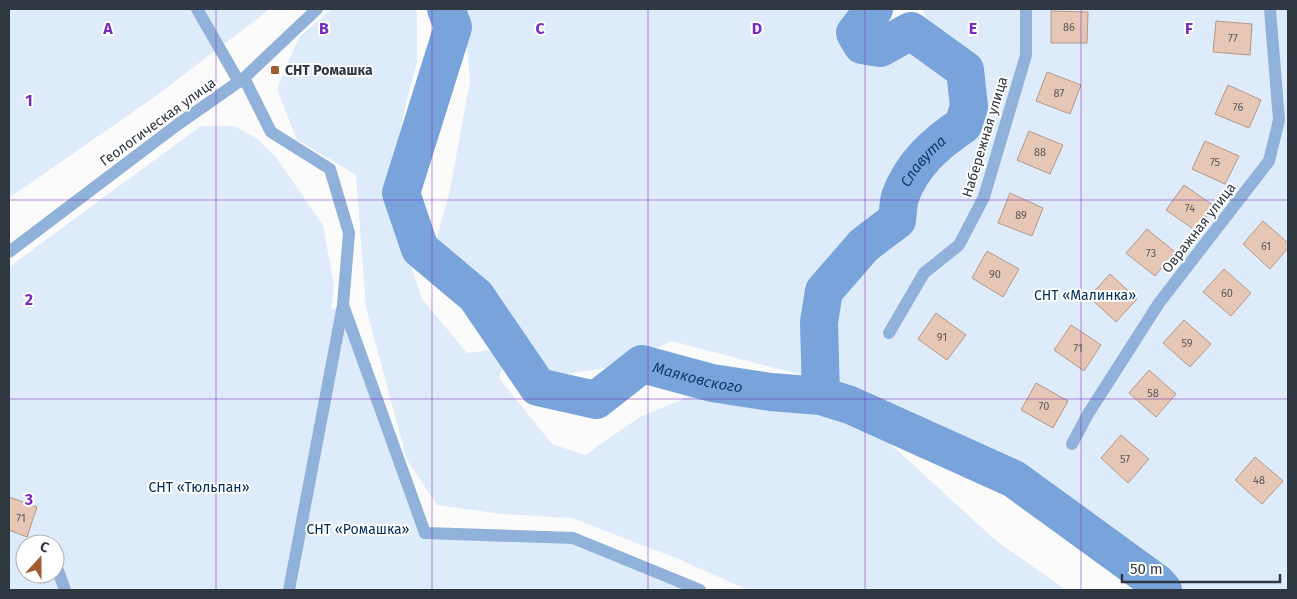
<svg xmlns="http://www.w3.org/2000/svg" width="1297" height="599" font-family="'Fira Sans',sans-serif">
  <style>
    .green { fill: #deebfb; fill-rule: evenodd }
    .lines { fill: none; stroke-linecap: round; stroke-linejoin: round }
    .river { stroke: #78a4db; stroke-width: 38 }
    .building { fill: #e6c7b6; stroke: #b49786 }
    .minor { stroke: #90b1da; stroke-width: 12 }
    .grid { fill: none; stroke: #7b2cbf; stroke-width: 1; stroke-opacity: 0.55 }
    .poi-dot { fill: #a15b2f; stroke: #fff; stroke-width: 2 }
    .labels { text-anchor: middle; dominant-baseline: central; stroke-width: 4; stroke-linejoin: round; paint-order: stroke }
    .number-label { font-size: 11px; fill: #5d5b5e }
    .poi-label { font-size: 14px; font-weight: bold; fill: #2f3741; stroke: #fff; text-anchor: start }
    .street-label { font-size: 14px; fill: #2f3741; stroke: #fff }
    .park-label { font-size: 14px; fill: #003060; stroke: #fff }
    .water-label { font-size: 15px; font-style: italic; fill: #0e3c6e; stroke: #fff }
    .grid-label { font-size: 16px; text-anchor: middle; font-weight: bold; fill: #7b2cbf; stroke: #fff; stroke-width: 4; stroke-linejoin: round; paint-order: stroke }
  </style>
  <rect width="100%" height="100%" fill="#fbfbfb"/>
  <g class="green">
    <path d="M9 9H270L153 98 9 198Z"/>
    <path d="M332 9H415L417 12V62L404 111 394 169 406 252 422 299 467 353 497 349 505 362 499 378 552 444 585 455 640 417 700 392 809 408 884 438 995 540 1066 590H748L676 558 572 518 501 514 437 505 407 460 366 308 356 175 297 140 277 89 299 37Z"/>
    <path d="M464 9H857L850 15 835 36 857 54 874 57 927 37 958 100 918 153 875 224 827 277 811 318 802 375 671 341 620 366 545 377 506 311 436 241 450 190 470 81Z"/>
    <path d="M922 9H1288V590H1157L1045 501 821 396 819 322 897 220 900 198 918 164 940 141 960 101Z"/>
    <path d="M201 126H234L256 138 275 156 323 225 334 286 331 310 343 305 425 533 573 538 700 590H9V267ZM25 544H55V574H25Z"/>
  </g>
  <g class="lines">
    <g class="river">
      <path id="s1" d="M446 9 453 27 401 193 420 249 476 296 538 387 596 400 642 364 712 383 771 392 821 396 850 405 1014 479 1157 583 1163 590"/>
      <path id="s2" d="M821 396 819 322 824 291 864 245 897 220C898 213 898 204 900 197 912 164 935 144 963 125L969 107 965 70 911 31 880 48 862 45 855 33 874 9"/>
    </g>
  </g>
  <g class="building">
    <path d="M1051 11 1088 12 1087 43H1051Z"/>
    <path d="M1216 21 1252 24 1250 55 1213 52Z"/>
    <path d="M1047 72 1081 85 1070 114 1036 101Z"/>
    <path d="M1228 85 1261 100 1249 128 1215 114Z"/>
    <path d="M1029 131 1063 145 1050 174 1017 160Z"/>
    <path d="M1205 141 1239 156 1225 184 1192 169Z"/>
    <path d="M1184 185 1214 206 1196 231 1166 210Z"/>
    <path d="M1010 193 1043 208 1032 236 998 223Z"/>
    <path d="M1263 221 1288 243V248L1270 269 1243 244Z"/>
    <path d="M1147 229 1175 252 1155 276 1126 253Z"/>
    <path d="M987 251 1019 269 1003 297 972 278Z"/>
    <path d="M1224 269 1251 293 1231 316 1203 292Z"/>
    <path d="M1110 274 1137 299 1116 322 1089 297Z"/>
    <path d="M936 313 966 335 947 360 918 339Z"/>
    <path d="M1184 320 1211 344 1190 367 1163 343Z"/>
    <path d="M1071 325 1101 345 1084 371 1054 350Z"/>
    <path d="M1149 370 1176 394 1156 417 1129 393Z"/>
    <path d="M1036 383 1068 401 1053 428 1021 410Z"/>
    <path d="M1121 435 1149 459 1128 483 1101 458Z"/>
    <path d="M1255 457 1283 481 1262 504 1235 480Z"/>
    <path d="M9 497 37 507 27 537 9 530Z"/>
  </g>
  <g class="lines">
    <g class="minor">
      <path d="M197 9 239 82"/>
      <path d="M244 78 271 132 330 169 349 233 343 305 425 533 573 538 700 590"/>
      <path d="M9 252 177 125 244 78 317 9"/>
      <path d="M889 333 924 273 959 245 984 197 1026 55V9"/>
      <path d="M1072 444 1088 414 1159 303 1269 161 1279 120 1270 9"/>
      <path d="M55 562 65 590"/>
      <path d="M289 590 343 305"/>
    </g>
  </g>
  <path class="grid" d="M216 9V590M432 9V590M648 9V590M865 9V590M1081 9V590M9 200H1288M9 399H1288"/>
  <rect class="poi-dot" x="270" y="65" width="10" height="10" rx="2.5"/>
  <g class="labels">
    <g class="number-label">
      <text x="1069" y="27">86</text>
      <text x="1233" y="38">77</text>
      <text x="1059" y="93">87</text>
      <text x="1238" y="107">76</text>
      <text x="1040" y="152">88</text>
      <text x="1215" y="162">75</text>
      <text x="1190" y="208">74</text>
      <text x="1021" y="215">89</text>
      <text x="1266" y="246">61</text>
      <text x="1151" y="253">73</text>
      <text x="995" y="274">90</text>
      <text x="1227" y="293">60</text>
      <text x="942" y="337">91</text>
      <text x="1187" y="343">59</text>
      <text x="1078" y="348">71</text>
      <text x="1153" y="393">58</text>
      <text x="1044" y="406">70</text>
      <text x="1125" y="459">57</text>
      <text x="1259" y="480">48</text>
      <text x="21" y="518">71</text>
    </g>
    <g class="poi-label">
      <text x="285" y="70">СНТ Ромашка</text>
    </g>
    <g class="street-label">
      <text transform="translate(158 122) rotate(-36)">Геологическая улица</text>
      <text transform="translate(985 137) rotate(-73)">Набережная улица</text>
      <text transform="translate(1199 228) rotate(-52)">Овражная улица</text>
    </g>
    <g class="park-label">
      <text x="1085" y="295">СНТ «Малинка»</text>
      <text x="199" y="487">СНТ «Тюльпан»</text>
      <text x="358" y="529">СНТ «Ромашка»</text>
    </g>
    <g class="water-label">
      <text stroke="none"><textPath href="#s2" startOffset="274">Славута</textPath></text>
      <text stroke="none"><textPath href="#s1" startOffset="611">Маяковского</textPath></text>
    </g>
  </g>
  <g class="grid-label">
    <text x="108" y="34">A</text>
    <text x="324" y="34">B</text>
    <text x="540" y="34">C</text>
    <text x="757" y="34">D</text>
    <text x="973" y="34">E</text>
    <text x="1189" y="34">F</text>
    <text x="29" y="106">1</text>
    <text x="29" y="305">2</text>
    <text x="29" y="505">3</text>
  </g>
  <rect width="1297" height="599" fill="none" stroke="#2f3741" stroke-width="20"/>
  <g transform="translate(40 559) rotate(21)"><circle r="24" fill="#ffffff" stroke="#acafb3"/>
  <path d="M0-4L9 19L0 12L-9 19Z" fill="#a15b2f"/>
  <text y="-8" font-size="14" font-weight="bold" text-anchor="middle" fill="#2f3741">С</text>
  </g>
  <path d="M1122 574v8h158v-8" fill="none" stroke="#2f3741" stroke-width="2.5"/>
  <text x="1130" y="574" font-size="15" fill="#2f3741" stroke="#ffffff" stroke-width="4" paint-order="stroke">50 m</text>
</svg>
